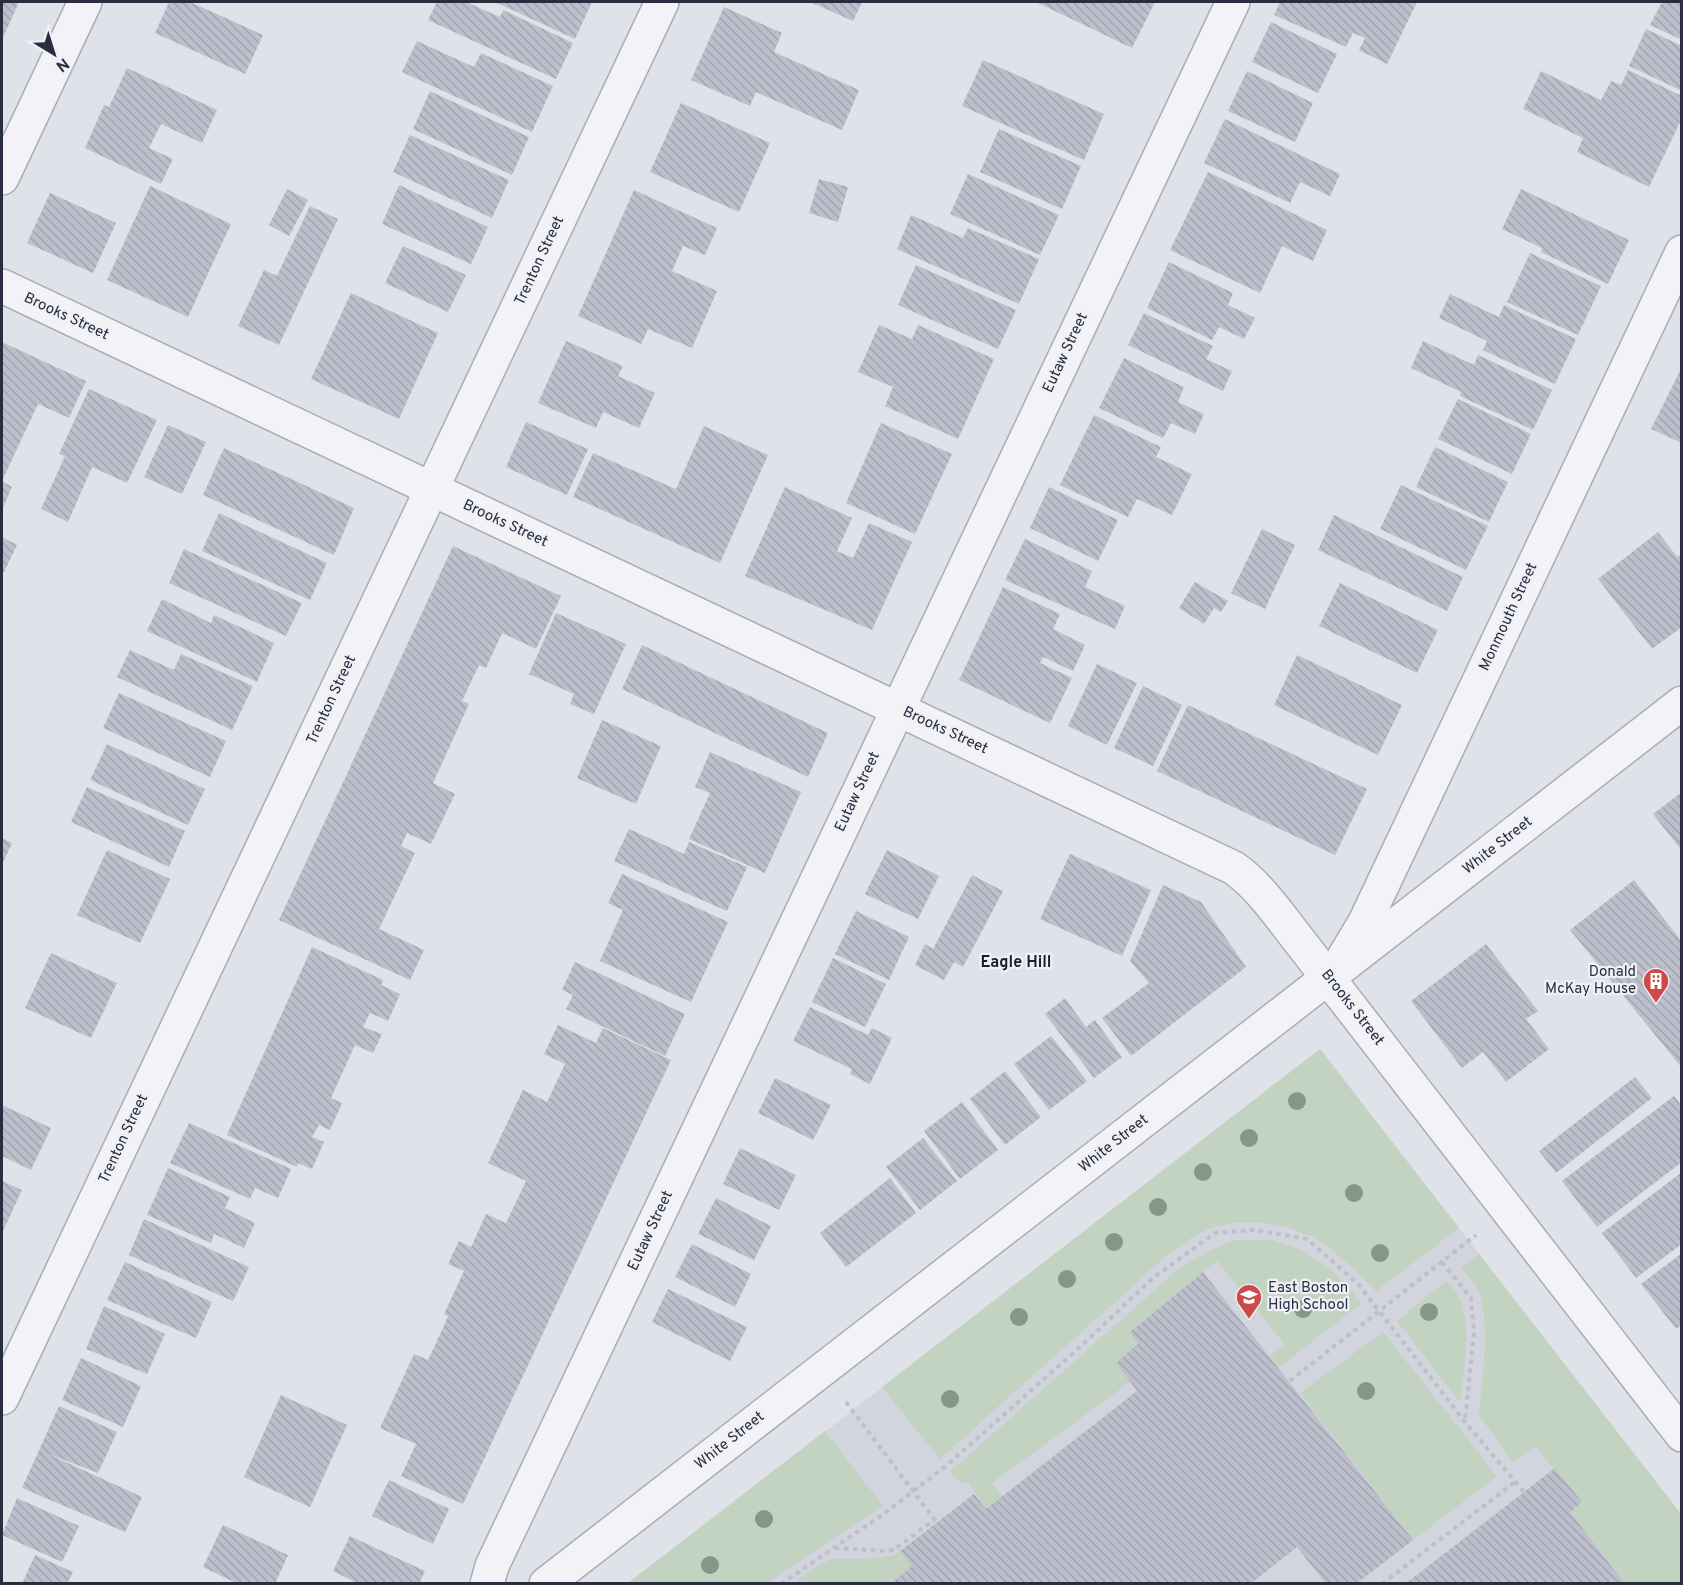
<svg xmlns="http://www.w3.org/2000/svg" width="1683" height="1585" font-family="Overpass,sans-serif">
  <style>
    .built { fill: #d2d4de }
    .green { fill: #c2d3c1 }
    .building { fill: url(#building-back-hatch) }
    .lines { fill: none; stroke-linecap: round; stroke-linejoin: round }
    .street-casing { stroke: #a9acb6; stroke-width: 36 }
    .path { stroke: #bec0c7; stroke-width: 4; stroke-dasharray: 4.5 4.5; stroke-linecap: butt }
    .street { stroke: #f3f3f7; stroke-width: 33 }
    .tree { fill: #839887 }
    .labels { text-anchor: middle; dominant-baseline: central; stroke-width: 4.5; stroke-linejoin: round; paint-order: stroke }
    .street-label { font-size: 15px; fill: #292d40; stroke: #eff1f6 }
    .poi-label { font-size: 15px; fill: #292d40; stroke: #eff1f6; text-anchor: end }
    .neighbourhood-label { font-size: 16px; font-weight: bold; fill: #1b1e31; stroke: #eff1f6 }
  </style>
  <defs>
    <pattern id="building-back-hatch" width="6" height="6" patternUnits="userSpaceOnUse" patternTransform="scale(1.5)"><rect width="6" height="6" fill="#bdc0cc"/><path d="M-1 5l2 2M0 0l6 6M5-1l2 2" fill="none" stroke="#a2a5b0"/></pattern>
  </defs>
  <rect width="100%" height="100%" fill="#e0e2e9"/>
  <path class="built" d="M1320 1049 1681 1514V1583L628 1584Z"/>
  <g class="green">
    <path d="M1320 1049 1459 1228 1376 1291C1359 1274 1341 1256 1321 1242 1287 1221 1238 1215 1202 1232 1189 1238 1176 1249 1164 1258L940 1459 882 1387Z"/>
    <path d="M1235 1240H1272L1298 1249 1331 1269 1362 1303 1279 1367 1270 1356 1285 1345 1217 1261 1131 1331 1139 1343 1116 1363 1130 1382 992 1483 1002 1497 986 1509 969 1484 960 1482 950 1472 1176 1271 1207 1252Z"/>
    <path d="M1479 1254 1681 1514V1583H1625L1570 1512 1582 1502 1536 1447 1513 1462 1479 1415C1482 1384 1491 1318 1478 1290 1475 1282 1466 1275 1461 1268Z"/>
    <path d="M1446 1281C1450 1285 1455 1290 1458 1295 1473 1326 1464 1370 1460 1402L1397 1321Z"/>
    <path d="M1383 1332 1497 1476 1413 1540 1300 1393Z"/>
    <path d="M825 1431 883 1506 767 1583H628Z"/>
    <path d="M900 1551 912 1566 890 1583 814 1584 812 1581 809 1583 792 1584 821 1564 832 1559H858L892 1556Z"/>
  </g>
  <g class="building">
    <path d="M2 2H19L2 40Z"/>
    <path d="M169 2H190L263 35 245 74 155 33Z"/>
    <path d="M437 2H466L500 17 503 10 573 43 556 79 428 20Z"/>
    <path d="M495 2H592L575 39Z"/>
    <path d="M810 2H862L853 21Z"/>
    <path d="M1036 2H1155L1132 48Z"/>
    <path d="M1280 2H1417L1387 64 1359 50 1365 38 1353 33 1346 47 1274 15Z"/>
    <path d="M1662 2H1682V40L1650 25Z"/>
    <path d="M724 7 782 33 774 52 859 90 842 130 756 92 750 106 691 80Z"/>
    <path d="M1271 22 1337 54 1318 93 1252 62Z"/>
    <path d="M1646 29 1682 46V91L1629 66Z"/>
    <path d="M417 41 474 67 481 53 553 86 532 132 402 72Z"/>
    <path d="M983 60 1104 114 1084 160 962 106Z"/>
    <path d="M127 68 217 110 202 143 161 124 149 148 173 159 161 184 85 148 104 105 109 107Z"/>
    <path d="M1628 70 1682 96V118L1649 187 1577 152 1583 138 1523 109 1541 71 1601 100 1611 81 1621 85Z"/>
    <path d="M1247 71 1313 103 1295 142 1228 111Z"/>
    <path d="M430 91 529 137 512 175 413 129Z"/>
    <path d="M681 103 770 143 739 212 650 172Z"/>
    <path d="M1225 119 1340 174 1330 196 1300 182 1290 203 1204 163Z"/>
    <path d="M999 129 1081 166 1062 209 980 172Z"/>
    <path d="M410 135 509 180 492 218 393 172Z"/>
    <path d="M1208 172 1327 230 1313 261 1282 246 1260 293 1170 250Z"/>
    <path d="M968 174 1059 215 1040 255 950 214Z"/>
    <path d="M819 179 848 187 838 222 809 213Z"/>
    <path d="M399 185 488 227 471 264 382 224Z"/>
    <path d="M150 186 231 224 188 317 107 280Z"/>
    <path d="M287 189 308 200 289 236 269 225Z"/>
    <path d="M1521 189 1629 240 1608 284 1541 252 1542 248 1502 229Z"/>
    <path d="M634 190 717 228 705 255 683 246 672 271 717 291 692 348 648 329 641 344 578 316Z"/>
    <path d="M50 193 116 223 93 273 27 243Z"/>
    <path d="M310 206 338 219 279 345 238 326 264 270 277 276Z"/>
    <path d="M911 215 963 238 968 228 1039 259 1019 304 897 249Z"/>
    <path d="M403 246 466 275 448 312 385 283Z"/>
    <path d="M1530 253 1601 286 1578 335 1507 302Z"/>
    <path d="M1169 262 1233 293 1228 305 1255 318 1244 339 1219 327 1212 340 1147 308Z"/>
    <path d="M916 265 1016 310 998 349 898 305Z"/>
    <path d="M351 293 438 333 399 419 311 379Z"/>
    <path d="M1450 294 1499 317 1504 305 1576 339 1555 384 1483 350 1487 341 1439 318Z"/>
    <path d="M1144 313 1213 346 1206 359 1232 371 1223 391 1128 345Z"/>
    <path d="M879 325 912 339 918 325 994 359 958 439 885 406 893 387 858 372Z"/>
    <path d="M566 341 623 366 618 376 655 393 639 428 603 412 596 428 538 403Z"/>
    <path d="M1423 341 1474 365 1478 355 1552 390 1533 430 1460 396 1461 392 1411 368Z"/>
    <path d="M2 342 86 381 69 418 38 404 2 481 12 487 2 510Z"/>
    <path d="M1124 358 1184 387 1178 402 1204 414 1195 434 1171 423 1163 438 1099 408Z"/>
    <path d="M1682 367V443L1651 429Z"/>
    <path d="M89 389 157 420 127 483 92 467 68 522 41 509 65 456 59 454Z"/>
    <path d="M1458 399 1531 434 1512 474 1438 439Z"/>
    <path d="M1094 415 1161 447 1156 457 1192 474 1172 515 1137 499 1128 517 1060 485Z"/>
    <path d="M526 422 588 449 567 495 506 467Z"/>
    <path d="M881 423 952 454 915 534 846 503Z"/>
    <path d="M168 425 206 442 182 494 144 477Z"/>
    <path d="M704 426 768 455 720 563 573 497 593 453 676 489Z"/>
    <path d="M1435 447 1508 482 1489 522 1416 487Z"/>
    <path d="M224 448 354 508 334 555 203 495Z"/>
    <path d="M1401 485 1488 526 1466 570 1380 529Z"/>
    <path d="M785 487 852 518 837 551 853 558 869 523 912 542 872 630 745 576Z"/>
    <path d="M1049 487 1118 520 1098 561 1030 528Z"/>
    <path d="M219 513 327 563 310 600 202 551Z"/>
    <path d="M1334 515 1463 577 1447 611 1318 550Z"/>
    <path d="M1262 529 1295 545 1265 609 1231 593Z"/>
    <path d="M1658 532 1677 557 1682 554V627L1652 649 1598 579Z"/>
    <path d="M2 537 17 545 4 572 2 571Z"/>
    <path d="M1025 539 1092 571 1085 587 1125 606 1115 629 1005 580Z"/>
    <path d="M453 546 561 596 536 649 502 633 486 668 479 665 462 701 469 704 433 783 455 794 431 844 407 833 401 846 415 853 379 929 424 950 410 980 279 920Z"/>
    <path d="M184 549 302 603 286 636 169 583Z"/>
    <path d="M1195 582 1228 601 1221 612 1214 608 1204 624 1179 608Z"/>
    <path d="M1340 583 1438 630 1417 673 1319 626Z"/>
    <path d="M1003 587 1060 614 1053 629 1085 645 1073 671 1043 657 1040 663 1072 678 1050 723 959 680Z"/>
    <path d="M162 599 211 623 214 615 274 643 257 682 147 631Z"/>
    <path d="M556 613 626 644 594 714 570 704 574 694 529 674Z"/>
    <path d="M642 645 828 733 808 777 622 689Z"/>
    <path d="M130 650 174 670 181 654 253 686 232 730 117 677Z"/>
    <path d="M1297 655 1402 705 1378 755 1274 705Z"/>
    <path d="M1097 664 1137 683 1107 745 1068 726Z"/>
    <path d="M1143 686 1182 705 1153 766 1114 748Z"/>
    <path d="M119 693 226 741 210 777 103 728Z"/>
    <path d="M1188 705 1367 789 1335 855 1157 771Z"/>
    <path d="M602 720 661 746 636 804 577 778Z"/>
    <path d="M107 744 205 789 188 825 90 780Z"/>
    <path d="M710 752 801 792 765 873 689 839 710 793 695 787Z"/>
    <path d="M87 787 185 831 169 867 71 822Z"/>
    <path d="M1682 792V851L1653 814Z"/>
    <path d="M629 829 684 854 689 842 747 867 727 911 614 861Z"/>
    <path d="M2 838 12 843 2 865Z"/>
    <path d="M107 850 170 879 140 943 77 915Z"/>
    <path d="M887 850 939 876 918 919 865 894Z"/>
    <path d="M1070 854 1151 890 1122 956 1040 919Z"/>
    <path d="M622 874 728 922 691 1002 600 961 623 910 608 903Z"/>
    <path d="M972 875 1003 891 963 967 954 962 944 980 915 965 925 944 933 949Z"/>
    <path d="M1634 880 1682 942V1068L1570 930Z"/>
    <path d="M1163 885 1201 902 1246 967 1131 1056 1102 1018 1149 983 1130 961Z"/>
    <path d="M856 911 909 937 889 980 835 954Z"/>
    <path d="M1486 944 1538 1011 1526 1019 1549 1049 1506 1082 1483 1052 1462 1068 1411 1001Z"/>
    <path d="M312 947 383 980 381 985 400 994 388 1021 370 1013 363 1027 382 1034 373 1053 355 1045 331 1098 342 1103 330 1130 319 1125 312 1137 324 1142 312 1169 298 1163 297 1167 227 1135Z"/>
    <path d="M51 953 117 983 91 1038 25 1008Z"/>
    <path d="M833 958 886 984 865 1027 812 1002Z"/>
    <path d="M575 962 685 1014 665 1056 566 1009 573 995 562 990Z"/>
    <path d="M1065 998 1086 1027 1095 1020 1122 1057 1094 1078 1045 1014Z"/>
    <path d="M810 1007 868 1035 872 1028 892 1038 870 1084 850 1074 852 1069 793 1041Z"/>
    <path d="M558 1025 596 1043 603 1028 671 1060 463 1504 401 1476 416 1444 380 1428 414 1354 428 1360 444 1326 448 1316 444 1314 464 1271 448 1264 459 1241 471 1247 486 1214 506 1223 526 1181 488 1163 523 1090 547 1102 565 1064 544 1054Z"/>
    <path d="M1051 1036 1087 1081 1049 1110 1014 1064Z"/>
    <path d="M1005 1071 1041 1117 1005 1145 970 1099Z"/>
    <path d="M1635 1077 1652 1098 1556 1173 1539 1151Z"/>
    <path d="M775 1078 831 1105 813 1140 758 1113Z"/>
    <path d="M1674 1096 1682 1106V1162L1597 1227 1562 1181Z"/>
    <path d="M962 1102 998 1150 960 1179 924 1131Z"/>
    <path d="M2 1105 51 1128 31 1170 2 1156Z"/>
    <path d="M189 1123 291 1169 278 1198 255 1188 250 1199 170 1163Z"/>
    <path d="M923 1138 957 1181 920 1210 886 1167Z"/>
    <path d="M740 1148 796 1175 779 1210 723 1184Z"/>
    <path d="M168 1168 230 1197 225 1208 255 1223 244 1248 214 1234 211 1243 147 1215Z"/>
    <path d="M1682 1172V1244L1636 1278 1602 1233Z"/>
    <path d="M890 1178 916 1213 846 1267 820 1233Z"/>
    <path d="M2 1181 22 1190 3 1231 2 1230Z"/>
    <path d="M716 1198 771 1226 754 1260 698 1234Z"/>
    <path d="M144 1219 249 1267 233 1301 129 1255Z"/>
    <path d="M692 1244 751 1274 735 1307 675 1277Z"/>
    <path d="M1682 1253V1325L1676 1329 1641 1284Z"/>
    <path d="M125 1262 212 1302 196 1338 107 1300Z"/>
    <path d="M1203 1272 1413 1540 1356 1584H1326L1297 1547 1250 1584H890L912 1566 900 1551 974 1494 986 1509 1137 1391 1116 1363 1139 1343 1130 1332Z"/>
    <path d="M668 1289 747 1327 730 1361 652 1322Z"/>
    <path d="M104 1306 165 1334 147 1374 86 1349Z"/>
    <path d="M81 1358 141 1386 123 1427 62 1400Z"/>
    <path d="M281 1395 347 1425 310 1507 244 1477Z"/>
    <path d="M59 1406 117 1432 98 1473 46 1453 142 1497 125 1532 22 1488Z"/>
    <path d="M1555 1468 1582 1502 1570 1512 1625 1584H1405Z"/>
    <path d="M389 1480 449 1509 433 1544 372 1516Z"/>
    <path d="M17 1498 79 1526 62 1562 2 1535Z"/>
    <path d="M223 1525 288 1555 275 1584H238L203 1567Z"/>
    <path d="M350 1536 425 1571 419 1584H359L333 1571Z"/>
    <path d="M35 1555 73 1572 67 1584H22Z"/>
  </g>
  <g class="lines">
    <g class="street-casing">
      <g id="street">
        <path d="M2 178 85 2"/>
        <path d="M2 286 1234 868C1259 886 1276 911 1294 934L1682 1435"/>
        <path d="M1344 957 1365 922 1682 252"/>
        <path d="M2 1398 662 2"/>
        <path d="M487 1584 492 1566 1233 2"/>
        <path d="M546 1584 1682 703"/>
      </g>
    </g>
    <g class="path">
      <path d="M1442 1262 1471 1298 1474 1333 1465 1421"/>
      <path d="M1290 1381 1476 1235"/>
      <path d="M846 1402 937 1523"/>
      <path d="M835 1548 885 1551 894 1550 935 1519"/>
      <path d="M781 1584 882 1515 946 1466 1080 1347 1153 1278 1215 1233 1255 1230 1307 1239 1359 1285 1465 1422 1524 1492"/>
      <path d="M1382 1584 1515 1482"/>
    </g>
    <use href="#street" class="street"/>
  </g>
  <g class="tree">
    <circle cx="1297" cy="1101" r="9"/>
    <circle cx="1249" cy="1138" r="9"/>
    <circle cx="1203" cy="1172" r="9"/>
    <circle cx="1354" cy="1193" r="9"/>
    <circle cx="1158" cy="1207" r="9"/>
    <circle cx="1114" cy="1242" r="9"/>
    <circle cx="1380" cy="1253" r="9"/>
    <circle cx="1067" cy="1279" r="9"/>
    <circle cx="1303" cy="1309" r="9"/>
    <circle cx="1429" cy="1312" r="9"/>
    <circle cx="1019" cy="1317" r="9"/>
    <circle cx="1366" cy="1391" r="9"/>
    <circle cx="950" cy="1399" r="9"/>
    <circle cx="764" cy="1519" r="9"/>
    <circle cx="710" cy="1565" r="9"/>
  </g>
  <defs>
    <g id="building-pin" transform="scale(1.35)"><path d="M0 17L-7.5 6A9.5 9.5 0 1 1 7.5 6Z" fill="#cc4a47" stroke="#eff1f6"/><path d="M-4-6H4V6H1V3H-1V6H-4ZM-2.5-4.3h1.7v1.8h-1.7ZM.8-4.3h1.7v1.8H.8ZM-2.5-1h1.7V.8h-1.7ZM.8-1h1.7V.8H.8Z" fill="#fff"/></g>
    <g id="school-pin" transform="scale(1.35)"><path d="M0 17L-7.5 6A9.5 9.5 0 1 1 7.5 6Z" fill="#cc4a47" stroke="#eff1f6"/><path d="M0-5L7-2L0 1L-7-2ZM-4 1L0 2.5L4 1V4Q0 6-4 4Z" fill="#fff"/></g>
  </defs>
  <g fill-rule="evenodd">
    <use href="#building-pin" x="1656" y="981"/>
    <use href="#school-pin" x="1249" y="1297"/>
  </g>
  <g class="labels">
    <g class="street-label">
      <text transform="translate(540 261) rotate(-65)">Trenton Street</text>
      <text transform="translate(66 317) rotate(25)">Brooks Street</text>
      <text transform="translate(1066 353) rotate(-65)">Eutaw Street</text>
      <text transform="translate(505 524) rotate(25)">Brooks Street</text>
      <text transform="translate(1509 617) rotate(-65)">Monmouth Street</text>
      <text transform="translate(332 700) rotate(-65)">Trenton Street</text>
      <text transform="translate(945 731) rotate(25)">Brooks Street</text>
      <text transform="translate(858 792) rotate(-65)">Eutaw Street</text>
      <text transform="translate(1498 846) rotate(-38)">White Street</text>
      <text transform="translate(1352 1008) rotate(52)">Brooks Street</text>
      <text transform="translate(124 1139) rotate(-65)">Trenton Street</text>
      <text transform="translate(1114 1144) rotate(-38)">White Street</text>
      <text transform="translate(651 1231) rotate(-65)">Eutaw Street</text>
      <text transform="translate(730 1441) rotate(-38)">White Street</text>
    </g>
    <g class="poi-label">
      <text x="1636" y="972">Donald<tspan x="1636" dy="17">McKay House</tspan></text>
      <text x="1268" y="1288" text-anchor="start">East Boston<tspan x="1268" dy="17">High School</tspan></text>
    </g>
    <g class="neighbourhood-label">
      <text x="1016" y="963">Eagle Hill</text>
    </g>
  </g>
  <rect width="1683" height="1585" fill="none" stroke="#292d40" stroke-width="6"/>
  <g transform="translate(54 54) rotate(142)" stroke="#eff1f6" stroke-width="4.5" paint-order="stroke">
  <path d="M0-4.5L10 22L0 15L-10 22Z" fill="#292d40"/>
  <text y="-9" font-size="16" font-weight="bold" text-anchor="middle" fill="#292d40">N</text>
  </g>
</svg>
